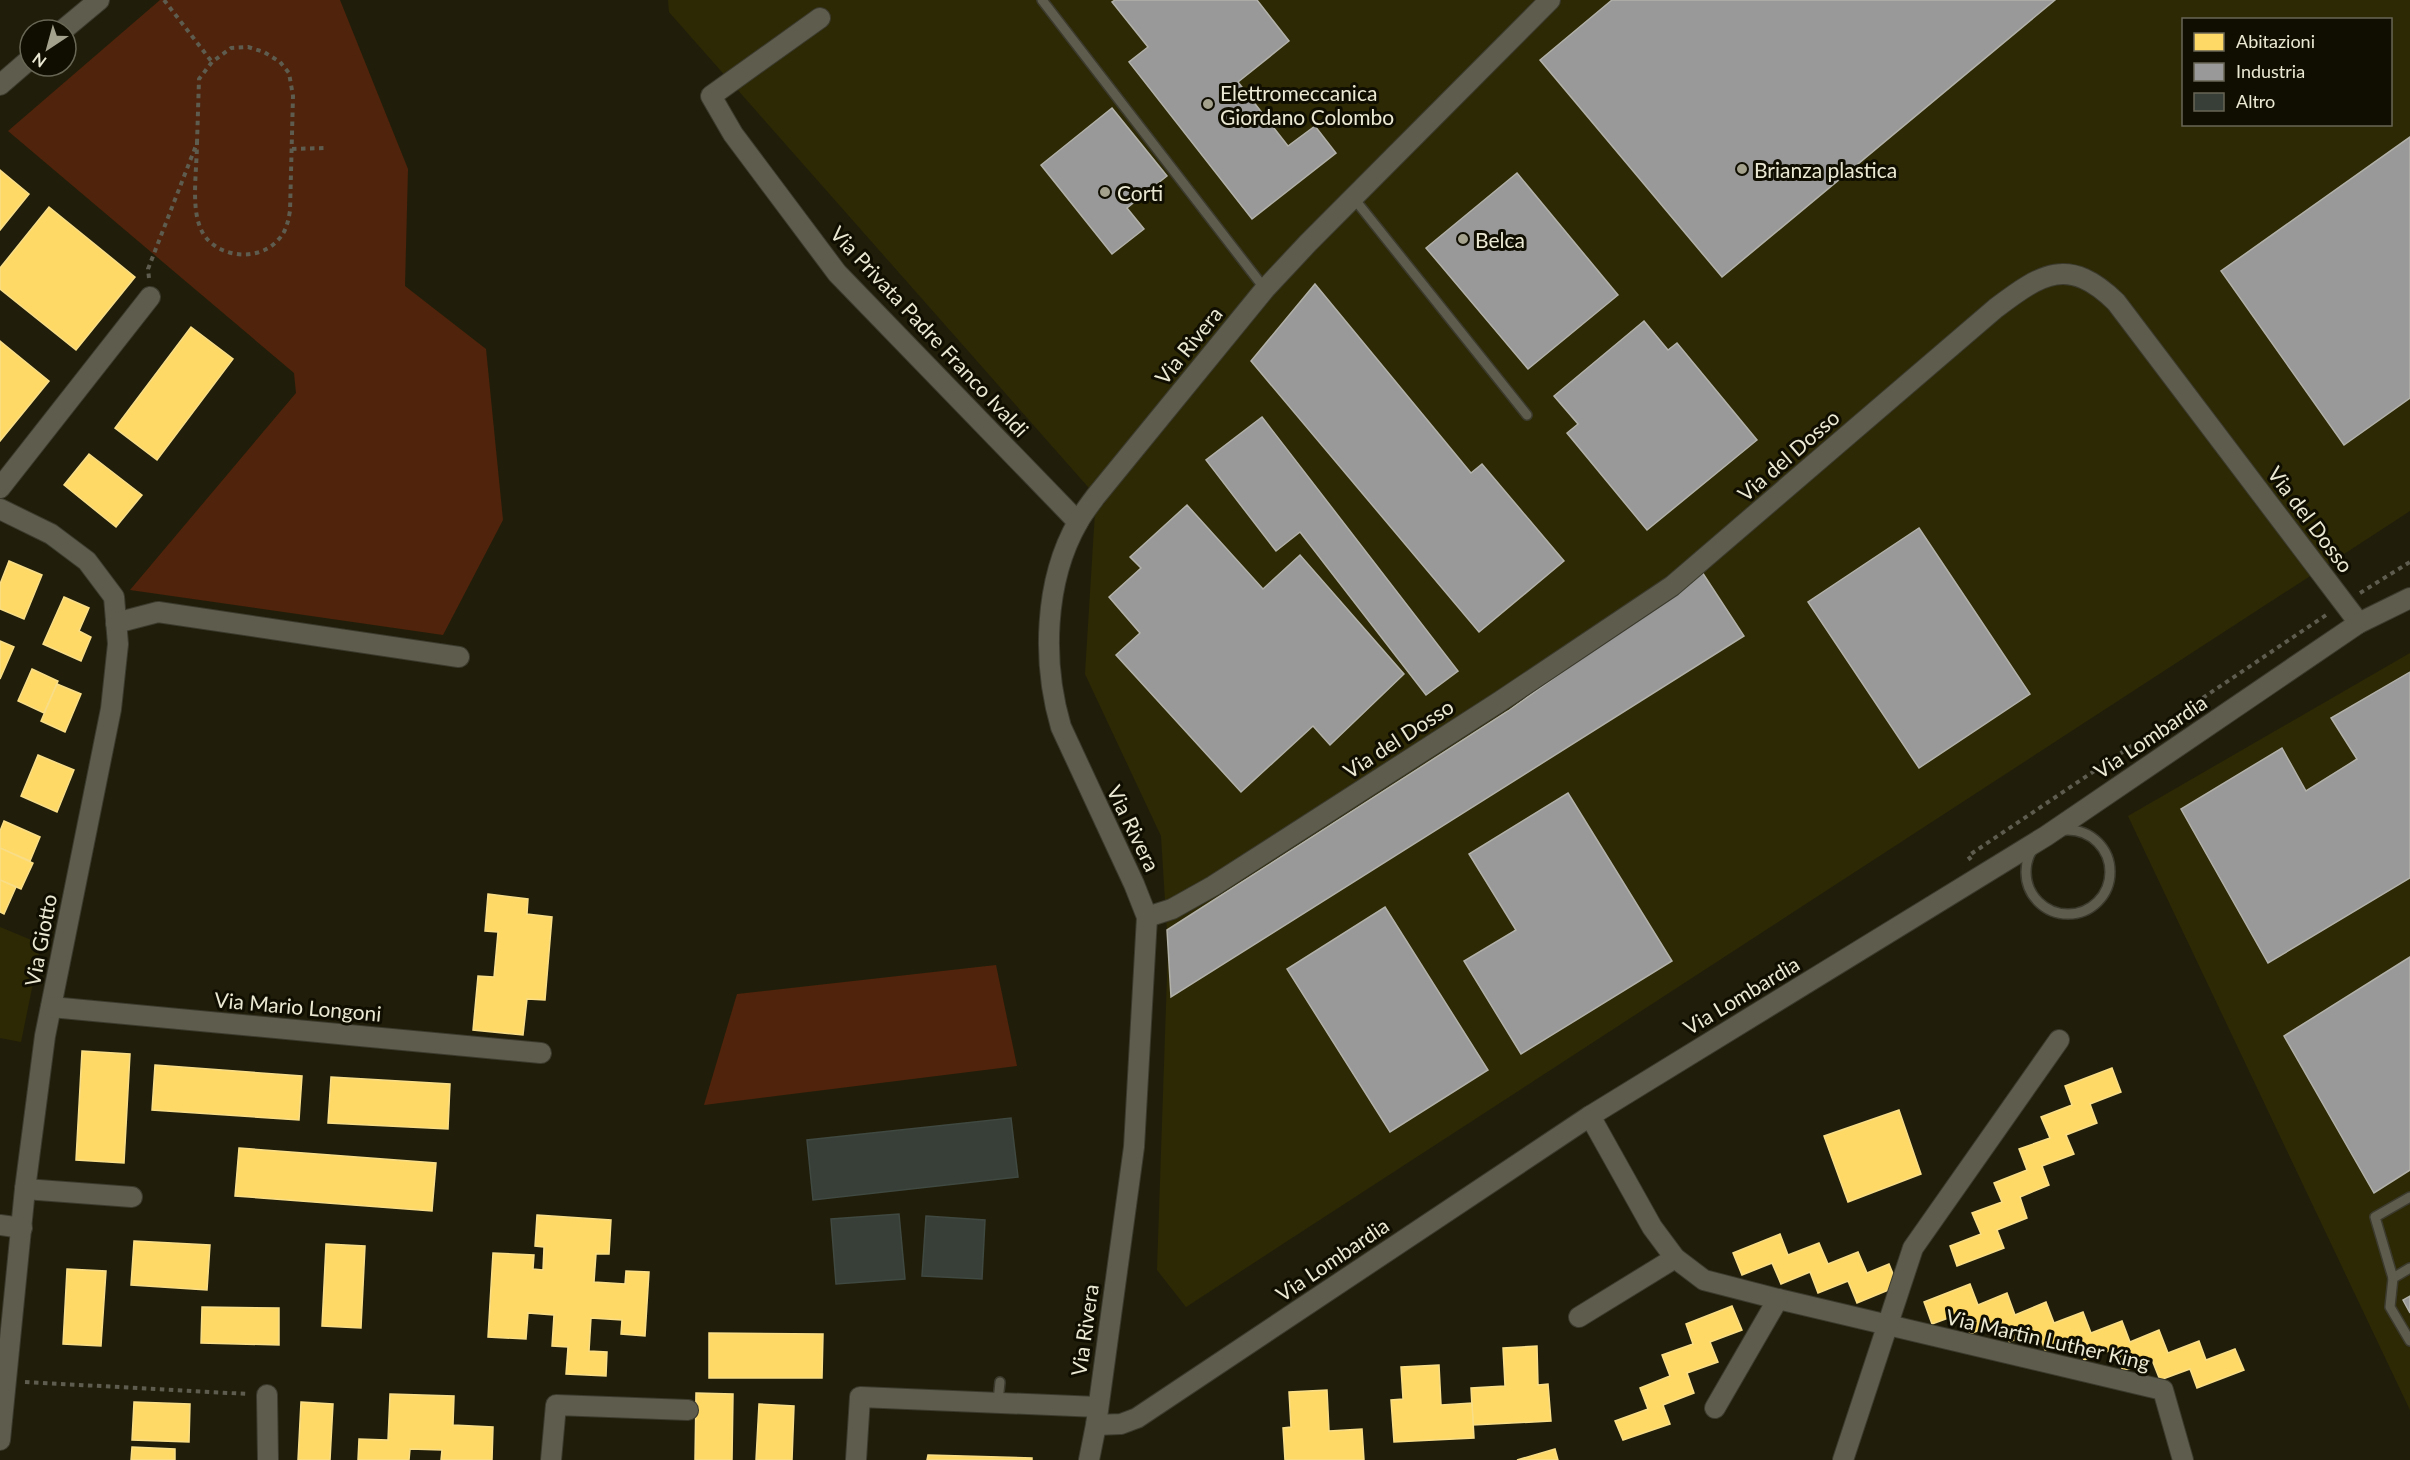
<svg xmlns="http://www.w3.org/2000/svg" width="2410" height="1460" font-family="Lato,sans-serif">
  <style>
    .built { fill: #2d2905; fill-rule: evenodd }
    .green { fill: #50230c }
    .homes { fill: #ffd966; stroke: #f9de87; stroke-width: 1.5 }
    .industry { fill: #999; stroke: #b2b1aa; stroke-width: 1.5 }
    .building { fill: #373f38; stroke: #404842; stroke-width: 1.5 }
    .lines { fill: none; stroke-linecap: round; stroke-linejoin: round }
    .service-casing { stroke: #3b3a2d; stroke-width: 12 }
    .minor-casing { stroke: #3b3a2d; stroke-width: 22 }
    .path { stroke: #5d5c4e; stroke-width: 4; stroke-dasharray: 4.5 4.5; stroke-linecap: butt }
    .service { stroke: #5e5d4d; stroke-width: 9 }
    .minor { stroke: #5e5d4d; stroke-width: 20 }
    .poi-dot { fill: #a4a28d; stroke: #100e01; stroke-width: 2 }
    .labels { text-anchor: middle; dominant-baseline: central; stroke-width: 6; stroke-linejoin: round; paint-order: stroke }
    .poi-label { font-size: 21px; fill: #ebe9d3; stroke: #100e01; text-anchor: start }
    .street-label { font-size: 21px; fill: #ebe9d3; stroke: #100e01 }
  </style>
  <rect width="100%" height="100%" fill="#201e0a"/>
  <g class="built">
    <path d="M668 0H2410V511L1186 1307 1157 1270 1168 948 1161 836 1085 674 1096 496 669 12ZM2184 20H2390V124H2184Z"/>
    <path d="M2410 653V1410L2128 816Z"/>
    <path d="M0 927 41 944 21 1042 0 1038Z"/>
  </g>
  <g class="green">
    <path d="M160 0H340L408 169 405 286 486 349 503 520 443 635 130 590 296 393 294 373 8 131Z"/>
    <path d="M996 965 1017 1066 704 1105 737 994Z"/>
  </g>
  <g class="homes">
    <path d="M0 170 29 194 0 230Z"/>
    <path d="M49 207 135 277 76 350 0 289V268Z"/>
    <path d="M191 327 233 359 157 460 115 428Z"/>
    <path d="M0 341 49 381 0 441Z"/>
    <path d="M89 454 142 495 116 527 64 485Z"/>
    <path d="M9 561 42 575 24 619 0 609V584Z"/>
    <path d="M64 597 89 608 79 631 91 637 81 661 43 644Z"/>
    <path d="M0 641 14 647 0 679Z"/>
    <path d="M32 669 58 681 44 713 18 701Z"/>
    <path d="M57 684 81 694 65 732 41 721Z"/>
    <path d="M38 755 74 770 57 812 21 796Z"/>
    <path d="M4 821 40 837 30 861 0 848V831Z"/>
    <path d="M0 848 33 863 21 889 0 880Z"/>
    <path d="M0 880 16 887 4 914 0 912Z"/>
    <path d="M488 894 528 899 527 914 552 917 545 1000 527 999 523 1035 473 1030 478 976 494 977 498 932 485 931Z"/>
    <path d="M82 1051 130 1054 124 1163 76 1160Z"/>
    <path d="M155 1065 302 1076 299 1120 152 1110Z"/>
    <path d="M2112 1068 2121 1092 2090 1104 2097 1123 2066 1135 2074 1154 2042 1166 2049 1185 2020 1197 2027 1218 1997 1230 2004 1248 1957 1266 1950 1246 1981 1234 1972 1213 2002 1202 1994 1183 2027 1170 2019 1149 2050 1138 2041 1117 2072 1105 2065 1086Z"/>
    <path d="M331 1077 450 1084 448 1129 328 1123Z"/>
    <path d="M1899 1110 1921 1174 1848 1202 1824 1136Z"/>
    <path d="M239 1148 436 1163 432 1211 235 1196Z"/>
    <path d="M537 1215 611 1220 609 1254H596L594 1282 625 1284 626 1271 649 1272 645 1336 621 1334 622 1320 591 1318 589 1351 607 1352 606 1376 566 1374 568 1347 552 1346 554 1315 528 1313 526 1339 488 1337 493 1253 534 1255 533 1269 543 1270 544 1247 535 1246Z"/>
    <path d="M1780 1234 1788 1255 1819 1243 1828 1264 1858 1252 1867 1273 1889 1264 1898 1286 1857 1303 1848 1281 1818 1293 1810 1272 1781 1284 1772 1263 1742 1275 1733 1253Z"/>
    <path d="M134 1241 210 1245 207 1290 131 1285Z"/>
    <path d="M326 1244 365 1246 361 1328 322 1326Z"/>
    <path d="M67 1269 106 1271 101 1346 63 1344Z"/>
    <path d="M1970 1284 1978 1305 2007 1293 2015 1315 2046 1302 2054 1323 2083 1312 2091 1333 2122 1321 2130 1342 2159 1330 2168 1353 2199 1341 2206 1360 2235 1349 2244 1370 2197 1388 2190 1369 2160 1380 2152 1360 2123 1371 2114 1349 2084 1360 2075 1338 2045 1350 2038 1331 2009 1342 2001 1321 1970 1334 1962 1313 1932 1324 1924 1302Z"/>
    <path d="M1732 1306 1742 1330 1710 1342 1718 1362 1687 1373 1694 1393 1663 1405 1670 1424 1623 1440 1615 1421 1648 1409 1640 1388 1670 1376 1662 1355 1693 1344 1686 1324Z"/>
    <path d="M202 1307 279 1308V1345L201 1343Z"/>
    <path d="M709 1333 823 1334 822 1378H709Z"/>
    <path d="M1537 1346 1538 1385 1548 1384 1551 1421 1473 1425 1471 1388 1505 1386 1503 1348Z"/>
    <path d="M1439 1365 1441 1405 1472 1403 1474 1438 1394 1442 1391 1400 1403 1399 1401 1367Z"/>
    <path d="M1327 1390 1329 1431 1362 1429 1364 1460H1285L1283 1428 1291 1427 1289 1392Z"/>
    <path d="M696 1393 733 1394 732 1460H695Z"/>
    <path d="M390 1394 454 1396 453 1425 493 1427 492 1460H441L442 1450 410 1449 409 1460H358L359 1439 388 1440Z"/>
    <path d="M134 1402 190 1404 189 1442 132 1440Z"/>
    <path d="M301 1402 333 1404 330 1460H298Z"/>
    <path d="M759 1404 794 1406 792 1460H756Z"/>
    <path d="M132 1447 175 1449V1460H131Z"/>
    <path d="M1555 1449 1558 1460H1517Z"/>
    <path d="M928 1455 1032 1458V1460H927Z"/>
  </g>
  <g class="industry">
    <path d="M1115 0H1257L1289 41 1238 82 1288 146 1315 126 1336 153 1252 219 1129 62 1148 47 1112 2Z"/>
    <path d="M1612 0H2055L1722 277 1540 60Z"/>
    <path d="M1112 108 1167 176 1127 208 1144 229 1112 254 1041 165Z"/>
    <path d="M2410 137V398L2344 445 2221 271Z"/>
    <path d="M1517 173 1618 295 1528 369 1426 248Z"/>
    <path d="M1315 284 1471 473 1482 464 1564 561 1479 632 1251 361Z"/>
    <path d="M1644 321 1668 350 1677 343 1757 440 1647 530 1567 433 1578 424 1554 396Z"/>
    <path d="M1262 417 1458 671 1426 695 1300 532 1276 551 1206 460Z"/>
    <path d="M1187 505 1263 589 1300 555 1404 674 1330 745 1313 726 1241 792 1116 655 1140 633 1109 597 1141 568 1130 557Z"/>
    <path d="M1919 528 2030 694 1919 768 1808 602Z"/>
    <path d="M1702 572 1744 636 1171 997 1167 930 1508 711Z"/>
    <path d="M2410 672V878L2268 963 2181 809 2282 748 2306 791 2357 759 2331 718Z"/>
    <path d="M1568 793 1672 961 1521 1054 1464 961 1516 930 1469 854Z"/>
    <path d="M1385 907 1488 1070 1390 1132 1287 969Z"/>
    <path d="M2410 957V1170L2374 1193 2284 1036Z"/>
    <path d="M2410 1296V1313L2403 1300Z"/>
  </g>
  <g class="building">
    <path d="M1011 1118 1018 1177 813 1200 807 1140Z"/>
    <path d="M899 1214 905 1279 836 1284 831 1219Z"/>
    <path d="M926 1216 985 1220 982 1279 922 1276Z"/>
  </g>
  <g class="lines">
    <g class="service-casing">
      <g id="service">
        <path d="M1042 0 1265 289"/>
        <path d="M1352 196 1527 415"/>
        <circle cx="2068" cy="872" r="42"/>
        <path d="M2410 1268 2393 1278 2390 1307 2410 1341"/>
        <path d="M2393 1278 2375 1217 2410 1197"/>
        <path d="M998 1401 1000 1382"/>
      </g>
    </g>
    <g class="minor-casing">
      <g id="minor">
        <path d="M820 18 711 96 733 134 837 273 1078 522"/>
        <path d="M63 30 99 0"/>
        <path d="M0 85 30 59"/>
        <path d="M0 488 150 297"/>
        <path d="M0 509 51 534 87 561 114 597 118 644 111 709 45 1036 25 1189 0 1440"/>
        <path d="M116 623 158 612 459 657"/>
        <path d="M1147 917 1172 909 1213 886 1499 702 1672 586 1996 308C2042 273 2069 256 2116 302L2359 623"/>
        <path d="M51 1007 541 1053"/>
        <path d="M1590 1116 1652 1227 1675 1258 1704 1280 1778 1299 2163 1390 2183 1460"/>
        <path d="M25 1189 132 1197"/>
        <path d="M0 1225 22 1228"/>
        <path d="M1579 1317 1675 1258"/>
        <path d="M267 1395 268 1460"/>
        <path d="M1715 1408 1778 1299"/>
        <path d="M1096 1425 1121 1424 1137 1418 1590 1116 2046 836 2359 623 2410 598"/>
        <path d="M551 1460 556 1405 688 1410"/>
        <path d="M856 1460 860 1397 1098 1407"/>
        <path d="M1089 1460 1096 1425 1134 1147 1147 917 1134 884 1061 727C1042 663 1044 581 1078 522 1083 513 1090 504 1096 496L1265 289 1308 243 1550 0"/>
        <path d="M1843 1460 1913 1248 2059 1040"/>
      </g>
    </g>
    <g class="path">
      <path d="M164 0 212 62"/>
      <path d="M292 149 326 148"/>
      <path d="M149 278 148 269 197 143 199 79 212 62 231 48 248 47 264 52 280 62 289 73 293 96 290 211C288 222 286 232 278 240 257 264 211 257 200 227 191 205 197 168 197 143"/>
      <path d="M2360 593 2410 562"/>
      <path d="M1971 860 1968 856 2329 613"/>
      <path d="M25 1382 248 1394"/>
    </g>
    <use href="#service" class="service"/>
    <use href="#minor" class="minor"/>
  </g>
  <g class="poi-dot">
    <circle cx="1208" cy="104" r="6"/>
    <circle cx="1742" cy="169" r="6"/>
    <circle cx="1105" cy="192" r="6"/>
    <circle cx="1463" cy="239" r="6"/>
  </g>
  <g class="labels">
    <g class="poi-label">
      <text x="1220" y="92">Elettromeccanica<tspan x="1220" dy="24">Giordano Colombo</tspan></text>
      <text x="1754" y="169">Brianza plastica</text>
      <text x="1117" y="192">Corti</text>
      <text x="1475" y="239">Belca</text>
    </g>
    <g class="street-label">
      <text transform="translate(930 331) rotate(47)">Via Privata Padre Franco Ivaldi</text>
      <text transform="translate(1188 345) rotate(-51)">Via Rivera</text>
      <text transform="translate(1788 455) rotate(-41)">Via del Dosso</text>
      <text transform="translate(2311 519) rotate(53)">Via del Dosso</text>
      <text transform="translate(2150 736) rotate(-34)">Via Lombardia</text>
      <text transform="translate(1398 738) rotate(-33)">Via del Dosso</text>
      <text transform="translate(1134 828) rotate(64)">Via Rivera</text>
      <text transform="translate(40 940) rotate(-79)">Via Giotto</text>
      <text transform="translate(1741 995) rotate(-31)">Via Lombardia</text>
      <text transform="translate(298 1006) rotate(5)">Via Mario Longoni</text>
      <text transform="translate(1332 1259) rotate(-34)">Via Lombardia</text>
      <text transform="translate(1084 1330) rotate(-82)">Via Rivera</text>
      <text transform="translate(2048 1339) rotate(13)">Via Martin Luther King</text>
    </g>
  </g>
  <rect x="2182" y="18" width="210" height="108" fill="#100e01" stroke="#686655" stroke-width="1.5"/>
  <rect x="2194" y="33" width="30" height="18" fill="#ffd966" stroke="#686655" stroke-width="1.5"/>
  <text x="2236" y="48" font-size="18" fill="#ebe9d3">Abitazioni</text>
  <rect x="2194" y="63" width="30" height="18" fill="#999999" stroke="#686655" stroke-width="1.5"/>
  <text x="2236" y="78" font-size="18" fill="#ebe9d3">Industria</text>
  <rect x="2194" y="93" width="30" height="18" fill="#373f38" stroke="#686655" stroke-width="1.5"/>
  <text x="2236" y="108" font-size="18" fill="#ebe9d3">Altro</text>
  <g transform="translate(48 48) rotate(216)"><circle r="28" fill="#100e01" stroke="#686655" stroke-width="1.5"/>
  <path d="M0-4.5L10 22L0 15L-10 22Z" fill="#a4a28d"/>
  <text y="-9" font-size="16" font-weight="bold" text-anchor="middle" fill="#ebe9d3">N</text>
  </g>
</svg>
